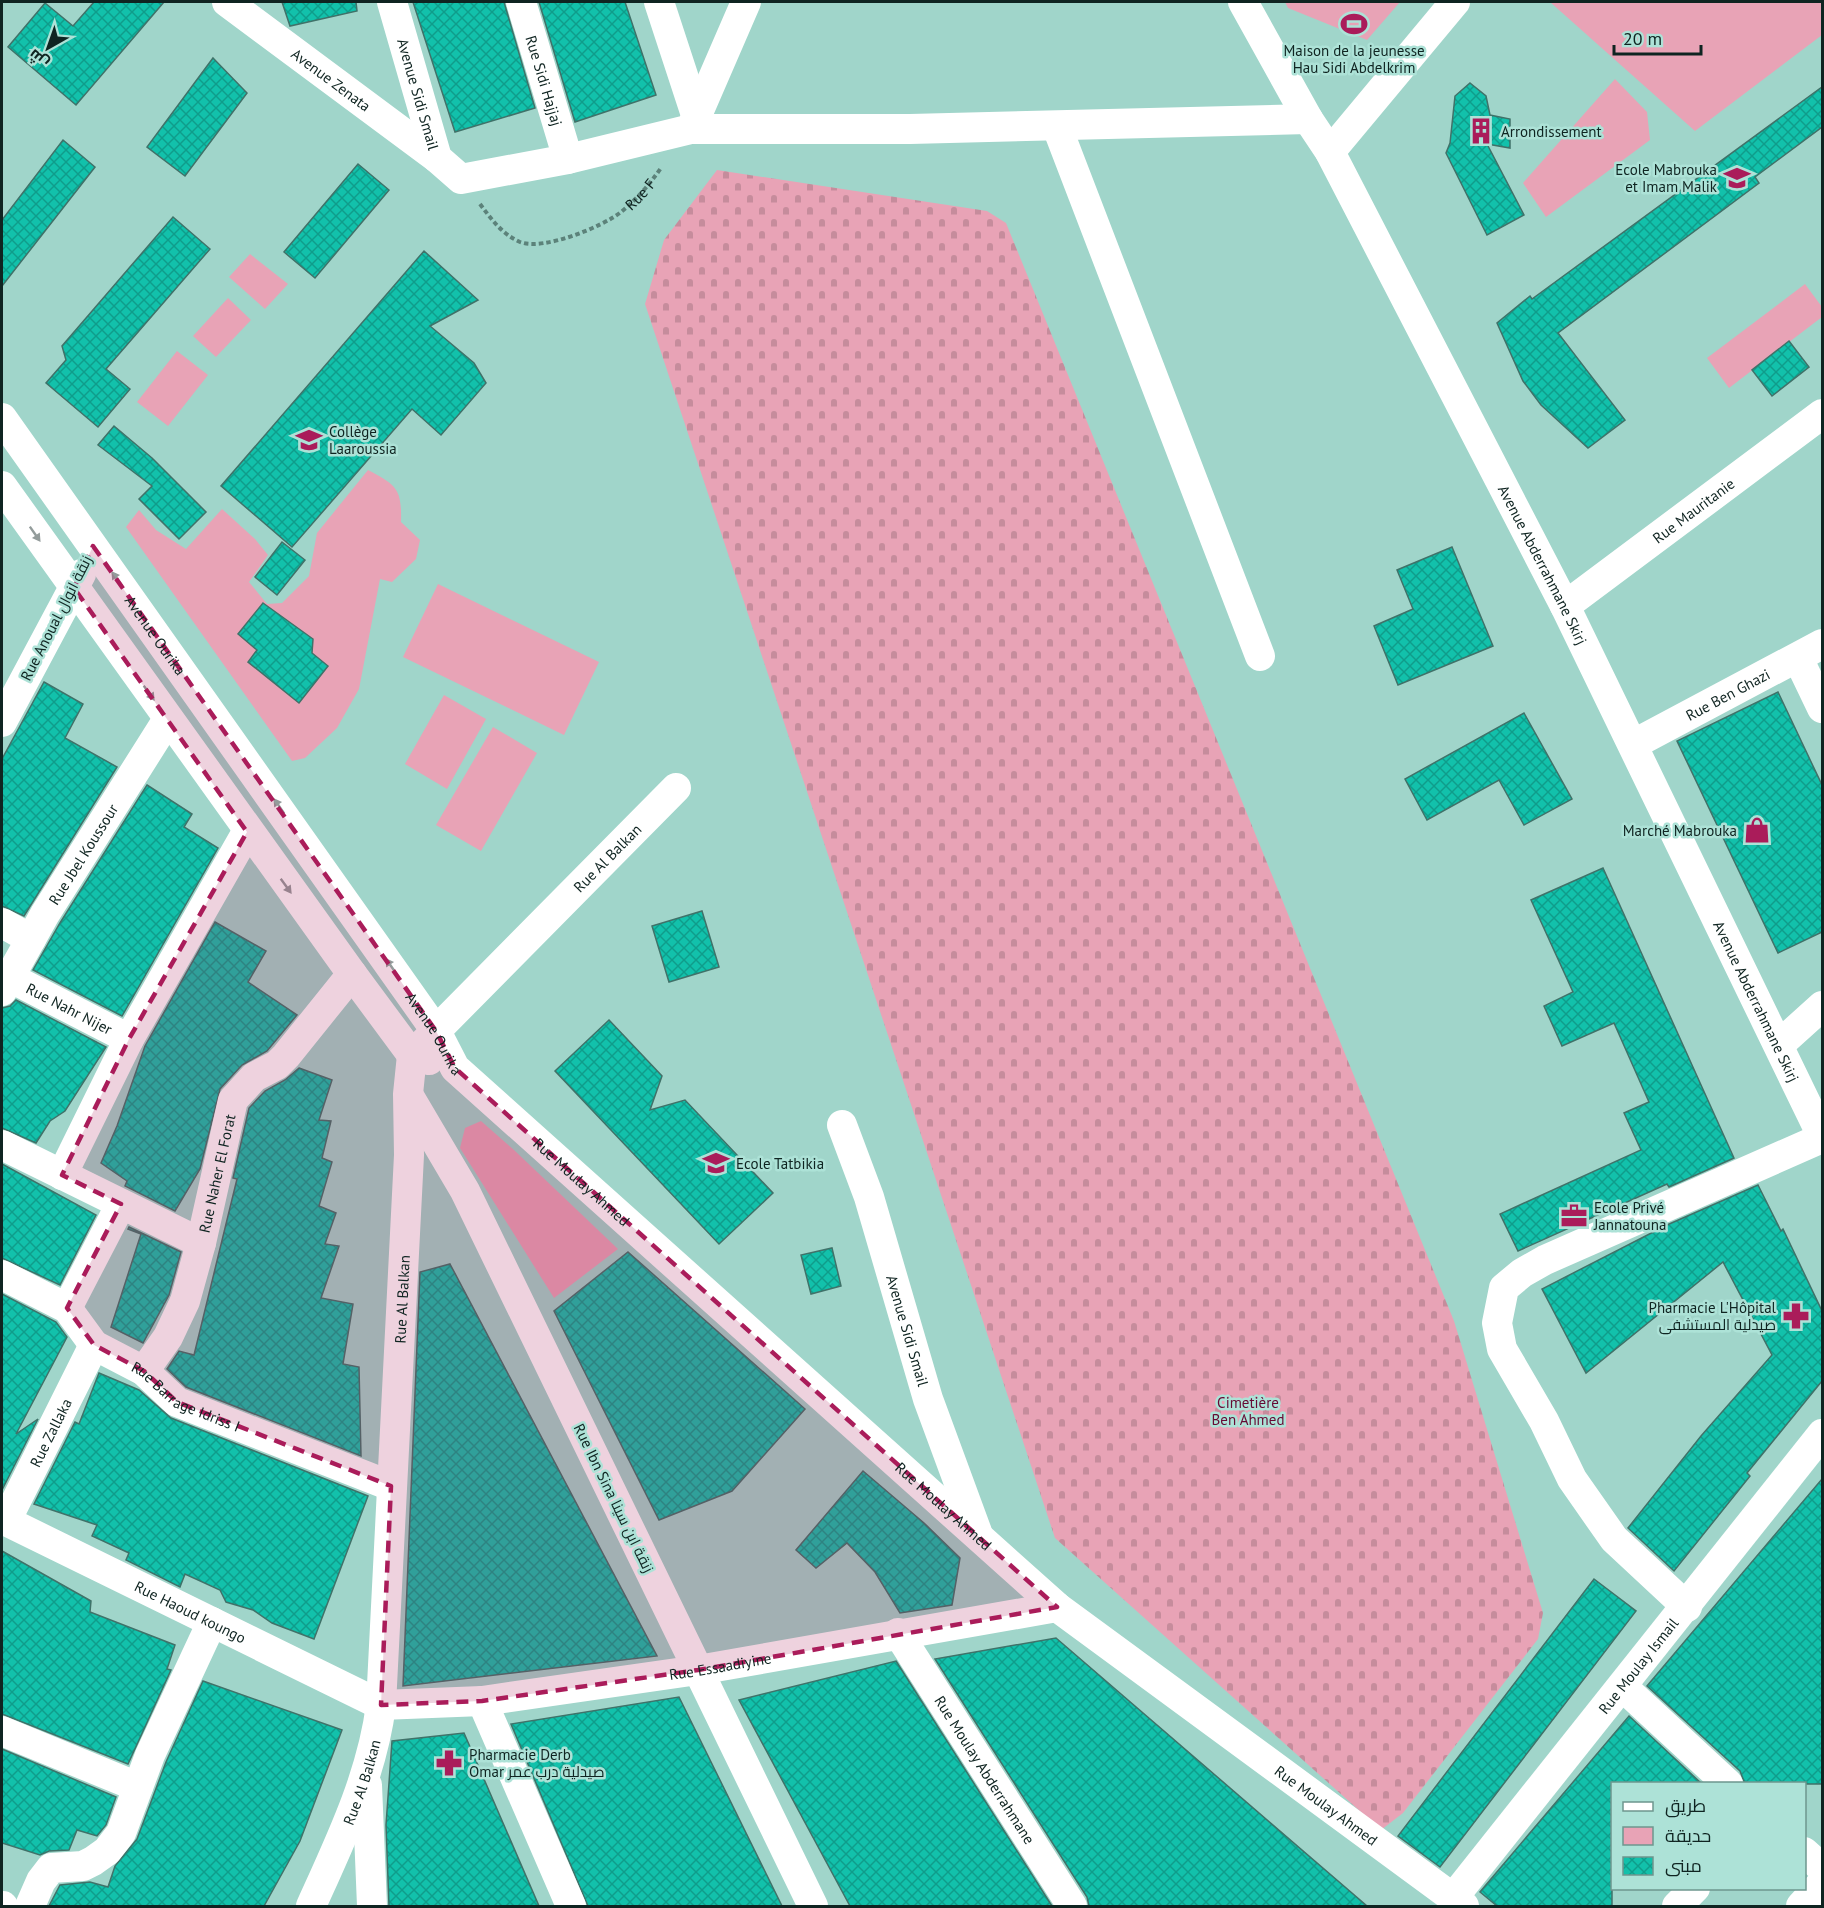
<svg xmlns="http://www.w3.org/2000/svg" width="1824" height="1908" font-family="'PT Sans',Cairo,sans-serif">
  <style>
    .green { fill: #e8a3b6 }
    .cemetery { fill: url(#cemetery-stones) }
    .building { fill: url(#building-cross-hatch); stroke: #407269; stroke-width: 1.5 }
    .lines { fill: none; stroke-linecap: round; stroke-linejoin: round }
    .path { stroke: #5c827a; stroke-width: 4; stroke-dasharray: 4.5 3; stroke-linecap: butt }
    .minor { stroke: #fff; stroke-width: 30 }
    .oneway { fill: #939c9b }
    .marked { fill: #aa1c5a; fill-opacity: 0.2; stroke: #aa1c5a; stroke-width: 4.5; stroke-dasharray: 12 8; stroke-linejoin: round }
    .labels { text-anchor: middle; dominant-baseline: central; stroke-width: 5; stroke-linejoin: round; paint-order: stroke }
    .poi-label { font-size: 15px; fill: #0f2421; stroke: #ade2d7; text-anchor: start }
    .street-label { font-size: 15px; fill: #0f2421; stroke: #ade2d7 }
    .park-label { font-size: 15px; fill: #660933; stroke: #ade2d7 }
  </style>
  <defs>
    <pattern id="cemetery-stones" width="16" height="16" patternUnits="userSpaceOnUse" patternTransform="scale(1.5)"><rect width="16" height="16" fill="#e8a3b6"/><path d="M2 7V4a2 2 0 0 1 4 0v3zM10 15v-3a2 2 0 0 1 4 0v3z" fill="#c68c9c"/></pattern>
    <pattern id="building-cross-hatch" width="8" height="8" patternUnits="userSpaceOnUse" patternTransform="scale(1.5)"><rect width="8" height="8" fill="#12c1ab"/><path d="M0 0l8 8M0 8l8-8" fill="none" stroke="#0f9d8b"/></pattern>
  </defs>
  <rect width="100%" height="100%" fill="#a0d5ca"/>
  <g class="green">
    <path d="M1285 2H1400L1367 40 1288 8Z"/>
    <path d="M1550 2H1822V35L1695 131Z"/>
    <path d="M1615 79 1647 112 1650 140 1546 217 1523 183Z"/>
    <path d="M250 254 288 284 265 309 229 277Z"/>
    <path d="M1805 284 1822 307V317L1729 388 1707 358Z"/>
    <path d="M228 298 251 320 216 357 193 336Z"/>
    <path d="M177 351 208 375 168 426 137 402Z"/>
    <path d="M368 470C396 485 402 488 401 522L420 540 416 559 392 582 380 579 359 689 337 728 305 758 292 761 126 527 139 510 156 530 186 549 222 509 255 539 268 555 249 582 267 604 282 603 309 576 317 533Z"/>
    <path d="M438 584 599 662 564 735 403 657Z"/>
    <path d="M444 695 486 719 447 789 405 764Z"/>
    <path d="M493 727 537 753 481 851 436 825Z"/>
    <path d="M481 1121 514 1150 618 1249 554 1298 460 1148 465 1128Z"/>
  </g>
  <path class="cemetery" d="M717 170 987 211 1006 223 1454 1321 1543 1613 1538 1639 1403 1813 1381 1830 1055 1538 645 304 664 240Z"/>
  <g class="building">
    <path d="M94 2H164L76 105 8 47 45 3 73 26Z"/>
    <path d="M282 2H356L357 11 290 26Z"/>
    <path d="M413 2H504L535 108 455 132Z"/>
    <path d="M539 2H625L656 95 575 122Z"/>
    <path d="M213 58 247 93 185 176 147 147Z"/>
    <path d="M1470 83 1486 96 1490 115 1510 119V148L1487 144 1524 215 1487 235 1446 153 1450 143 1455 96Z"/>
    <path d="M1822 87V127L1755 177 1759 183 1558 333 1625 420 1588 448 1541 405 1523 381 1497 323 1530 296 1532 299Z"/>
    <path d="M63 140 95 167 2 286V220Z"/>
    <path d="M358 164 389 190 315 278 284 252Z"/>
    <path d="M173 217 210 249 106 369 130 389 98 427 46 383 66 360 62 346Z"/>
    <path d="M424 251 478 300 430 326 474 363 486 383 441 435 412 409 292 547 221 486Z"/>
    <path d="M1789 341 1809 367 1772 396 1752 370Z"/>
    <path d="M114 426 152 458 206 512 179 539 139 499 152 486 98 445Z"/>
    <path d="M282 542 305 560 277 595 255 577Z"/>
    <path d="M1452 547 1493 646 1398 685 1374 626 1413 609 1397 570Z"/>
    <path d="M263 603 313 639 312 653 328 666 299 703 248 662 257 650 238 634Z"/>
    <path d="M44 682 83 704 65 738 117 767 24 916 2 906V759Z"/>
    <path d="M1778 692 1822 785V932L1778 953 1677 741Z"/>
    <path d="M1524 713 1572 799 1524 825 1499 780 1427 820 1405 779Z"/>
    <path d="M147 785 192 814 184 827 218 848 122 1016 33 970 60 923Z"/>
    <path d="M1603 868 1734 1158 1669 1187 1667 1184 1518 1251 1500 1214 1641 1150 1624 1113 1649 1102 1614 1023 1562 1046 1544 1006 1573 992 1531 900Z"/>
    <path d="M702 911 719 967 669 982 652 926Z"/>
    <path d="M215 922 266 951 248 982 297 1015 267 1051 242 1065 220 1089 200 1169 175 1211 125 1186 127 1181 101 1163 117 1126 145 1046Z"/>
    <path d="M16 1000 106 1047 65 1111 50 1121 36 1143 2 1128V1008L10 1006Z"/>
    <path d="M609 1020 662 1076 650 1110 685 1100 773 1193 719 1244 555 1071Z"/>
    <path d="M299 1068 332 1080 319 1120 331 1121 322 1158 332 1162 319 1206 336 1213 325 1244 339 1246 321 1298 353 1304 343 1364 359 1367 361 1456 186 1387 167 1369 179 1351 194 1355 237 1179 233 1178 249 1108 265 1091 285 1080Z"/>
    <path d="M2 1164 96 1215 60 1285 2 1258Z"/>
    <path d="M1758 1185 1781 1231 1783 1229 1822 1311V1381L1747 1473 1750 1476 1674 1571 1628 1528 1701 1436 1772 1355 1723 1262 1586 1373 1542 1289 1667 1225Z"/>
    <path d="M129 1227 181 1252 169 1295 143 1343 111 1327 141 1234 128 1229Z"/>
    <path d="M832 1248 841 1286 811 1294 801 1255Z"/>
    <path d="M628 1252 805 1409 732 1491 659 1520 554 1311Z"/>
    <path d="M450 1264 657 1656 403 1686 420 1272Z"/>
    <path d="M2 1294 56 1322 67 1337 16 1434 38 1419 2 1490Z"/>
    <path d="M99 1373 139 1390 171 1418 368 1496 314 1639 272 1623 253 1610 226 1602 220 1590 185 1574 180 1587 126 1560 129 1553 92 1536 97 1525 34 1504 75 1422 79 1424Z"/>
    <path d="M863 1471 924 1523 960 1558 952 1605 900 1613 875 1572 847 1543 816 1568 796 1550Z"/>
    <path d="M1822 1479V1784H1745L1740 1771 1647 1686Z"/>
    <path d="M2 1551 91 1601 90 1612 175 1645 167 1669 171 1670 128 1764 2 1714Z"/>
    <path d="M1594 1579 1636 1611 1440 1867 1398 1836Z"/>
    <path d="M1056 1638 1367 1906H1089L1087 1897 935 1659Z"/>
    <path d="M896 1661 1052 1906H850L739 1700Z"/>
    <path d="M203 1681 342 1730 300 1841 264 1906H49L60 1885 90 1882 108 1887 115 1866 137 1839 166 1762Z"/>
    <path d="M679 1697 782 1906H588L511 1724Z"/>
    <path d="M1629 1716 1702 1784H1612V1906H1497L1480 1892Z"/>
    <path d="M464 1733 539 1906H389L386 1825 392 1741Z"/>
    <path d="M2 1749 116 1797 106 1825 97 1836 77 1830 69 1850 49 1851 40 1855 2 1843Z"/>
  </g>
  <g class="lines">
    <path class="path" id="s1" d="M480 204C492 220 502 234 520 242 543 251 602 227 621 212 637 199 649 185 661 168"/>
    <g class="minor">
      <path id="s2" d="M227 2 437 158"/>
      <path id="s3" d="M392 2 437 158 461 179 568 159 691 129H910L1308 119"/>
      <path id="s4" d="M521 2 568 159"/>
      <path d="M659 2 696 115"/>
      <path id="s5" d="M1243 2 1308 119 1330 152 1565 606 1822 1136"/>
      <path d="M1057 127 1260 656"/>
      <path d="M691 129 746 2"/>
      <path d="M1330 152 1455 2"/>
      <path id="s6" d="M2 418 436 1031 455 1068 1057 1607 1464 1906"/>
      <path d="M2 486 352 974 412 1055 429 1060"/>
      <path id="s7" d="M1565 606 1822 414"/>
      <path d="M1798 658 1822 708"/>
      <path d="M2 722 81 574"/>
      <path id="s8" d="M1634 744 1822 644"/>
      <path d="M2 923 31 939"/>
      <path id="s9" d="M9 977 129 1039"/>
      <path id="s10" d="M2 991 45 914 168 719"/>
      <path d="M1779 1045 1822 1006"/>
      <path d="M409 1096 465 1191 813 1906"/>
      <path id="s11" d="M842 1125 869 1197 928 1399 977 1532"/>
      <path d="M2 1145 201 1243"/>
      <path d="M62 1175 129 1039 247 832"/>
      <path id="s12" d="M2 1275 67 1308 94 1345 144 1371 177 1402 391 1486"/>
      <path d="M67 1308 121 1204"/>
      <path id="s13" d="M144 1371 168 1337 185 1301 201 1243 233 1100 254 1077 277 1065 286 1056 352 974"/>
      <path id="s14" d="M2 1519 381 1705 482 1701 698 1670 1057 1607"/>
      <path id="s15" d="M6 1521 94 1345"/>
      <path d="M1687 1607 1614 1539 1572 1479 1544 1421 1502 1349 1497 1323 1504 1288 1522 1273 1545 1260 1822 1138"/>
      <path id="s16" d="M898 1633 1072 1906"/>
      <path d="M1623 1687 1728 1784"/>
      <path d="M482 1701 571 1906"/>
      <path d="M2 1731 138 1787"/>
      <path d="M367 1785 372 1906"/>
      <path d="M1804 1852 1822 1868"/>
      <path id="s17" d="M1453 1898 1822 1434"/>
      <path d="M2 1906H3"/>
      <path d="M30 1906 41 1881 51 1868 83 1866 93 1861 107 1851 121 1833 150 1755 212 1622"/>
      <path id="s18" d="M311 1906C340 1842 372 1776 381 1705L409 1155 408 1094 412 1055 676 788"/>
      <path d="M1677 1906 1695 1888"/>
      <path d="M1801 1906 1822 1883"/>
    </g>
  </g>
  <defs><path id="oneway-solid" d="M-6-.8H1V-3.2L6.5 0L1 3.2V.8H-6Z" transform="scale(1.5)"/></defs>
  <g class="oneway">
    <use href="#oneway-solid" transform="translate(35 534) rotate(55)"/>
    <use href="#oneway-solid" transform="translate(117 579) rotate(-126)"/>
    <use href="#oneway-solid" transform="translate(149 693) rotate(54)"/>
    <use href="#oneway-solid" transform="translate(279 806) rotate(-125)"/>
    <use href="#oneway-solid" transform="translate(286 886) rotate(54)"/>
    <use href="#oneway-solid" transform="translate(391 966) rotate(-125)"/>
  </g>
  <path class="marked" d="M93 546 436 1031 455 1068 1057 1607 698 1670 482 1701 381 1705 391 1486 177 1402 144 1371 94 1345 67 1308 121 1204 62 1175 129 1039 247 832 74 588Z"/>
  <defs>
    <g id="stadium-bare" transform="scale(2.07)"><path d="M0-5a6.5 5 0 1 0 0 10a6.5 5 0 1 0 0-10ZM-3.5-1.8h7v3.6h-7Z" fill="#aa1c5a" stroke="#ade2d7" stroke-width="2.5" paint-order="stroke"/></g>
    <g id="building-bare" transform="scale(2.07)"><path d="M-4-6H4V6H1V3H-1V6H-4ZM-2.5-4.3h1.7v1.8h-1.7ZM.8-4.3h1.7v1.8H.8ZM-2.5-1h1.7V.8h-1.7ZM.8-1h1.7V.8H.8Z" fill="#aa1c5a" stroke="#ade2d7" stroke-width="2.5" paint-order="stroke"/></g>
    <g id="school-bare" transform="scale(2.07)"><path d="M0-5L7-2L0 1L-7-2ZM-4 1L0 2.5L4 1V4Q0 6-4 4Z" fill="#aa1c5a" stroke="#ade2d7" stroke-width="2.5" paint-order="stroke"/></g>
    <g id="shop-bare" transform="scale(2.07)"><path d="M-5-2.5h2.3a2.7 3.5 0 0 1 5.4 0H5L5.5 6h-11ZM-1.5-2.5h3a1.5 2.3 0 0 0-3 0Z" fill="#aa1c5a" stroke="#ade2d7" stroke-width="2.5" paint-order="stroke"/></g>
    <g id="office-bare" transform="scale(2.07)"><path d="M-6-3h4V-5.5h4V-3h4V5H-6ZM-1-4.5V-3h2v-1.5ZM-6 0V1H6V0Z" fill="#aa1c5a" stroke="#ade2d7" stroke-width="2.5" paint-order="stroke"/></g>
    <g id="pharmacy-bare" transform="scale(2.07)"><path d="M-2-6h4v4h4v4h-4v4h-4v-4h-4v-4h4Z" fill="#aa1c5a" stroke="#ade2d7" stroke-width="2.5" paint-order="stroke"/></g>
  </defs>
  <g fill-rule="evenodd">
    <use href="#stadium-bare" x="1354" y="24"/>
    <use href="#building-bare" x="1481" y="131"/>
    <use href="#school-bare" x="1737" y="178"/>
    <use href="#school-bare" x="309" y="440"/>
    <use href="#shop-bare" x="1757" y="830"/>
    <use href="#school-bare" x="716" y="1163"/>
    <use href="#office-bare" x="1574" y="1216"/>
    <use href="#pharmacy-bare" x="1796" y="1316"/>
    <use href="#pharmacy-bare" x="449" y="1763"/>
  </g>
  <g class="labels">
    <g class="poi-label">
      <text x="1354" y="50" text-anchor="middle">Maison de la jeunesse<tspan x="1354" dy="17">Hau Sidi Abdelkrim</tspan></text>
      <text x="1501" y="131">Arrondissement</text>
      <text x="1717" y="169" text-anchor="end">Ecole Mabrouka<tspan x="1717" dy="17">et Imam Malik</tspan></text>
      <text x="329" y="431">Collège<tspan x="329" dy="17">Laaroussia</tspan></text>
      <text x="1737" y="830" text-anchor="end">Marché Mabrouka</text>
      <text x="736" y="1163">Ecole Tatbikia</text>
      <text x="1594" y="1207">Ecole Privé<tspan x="1594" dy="17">Jannatouna</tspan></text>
      <text x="1776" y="1307" text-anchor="end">Pharmacie L'Hôpital<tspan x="1776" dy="17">صيدلية المستشفى</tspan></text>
      <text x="469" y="1754">Pharmacie Derb<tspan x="469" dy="17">Omar صيدلية درب عمر</tspan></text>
    </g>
    <g class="street-label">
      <text stroke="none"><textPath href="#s2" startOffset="130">Avenue Zenata</textPath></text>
      <text stroke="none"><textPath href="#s4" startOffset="82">Rue Sidi Hajjaj</textPath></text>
      <text stroke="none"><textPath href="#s3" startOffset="96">Avenue Sidi Smail</textPath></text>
      <text stroke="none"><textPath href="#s1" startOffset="190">Rue F</textPath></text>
      <text stroke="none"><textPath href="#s7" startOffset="160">Rue Mauritanie</textPath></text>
      <text stroke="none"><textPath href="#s5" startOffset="638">Avenue Abderrahmane Skirj</textPath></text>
      <text transform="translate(56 618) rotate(-63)">Rue Anoual زنقة انوال</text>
      <text stroke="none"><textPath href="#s6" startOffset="266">Avenue Ourika</textPath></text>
      <text stroke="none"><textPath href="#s8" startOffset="106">Rue Ben Ghazi</textPath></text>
      <text stroke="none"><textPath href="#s10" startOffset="159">Rue Jbel Koussour</textPath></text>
      <text stroke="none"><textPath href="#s18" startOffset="1142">Rue Al Balkan</textPath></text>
      <text stroke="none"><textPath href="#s5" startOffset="1124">Avenue Abderrahmane Skirj</textPath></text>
      <text stroke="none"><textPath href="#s9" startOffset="68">Rue Nahr Nijer</textPath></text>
      <text stroke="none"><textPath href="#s6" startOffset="752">Avenue Ourika</textPath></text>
      <text stroke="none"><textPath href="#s13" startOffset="213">Rue Naher El Forat</textPath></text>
      <text stroke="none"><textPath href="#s6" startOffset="963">Rue Moulay Ahmed</textPath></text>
      <text stroke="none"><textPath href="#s18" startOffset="620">Rue Al Balkan</textPath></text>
      <text stroke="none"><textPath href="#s11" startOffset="216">Avenue Sidi Smail</textPath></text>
      <text stroke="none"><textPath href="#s12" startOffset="225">Rue Barrage Idriss I</textPath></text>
      <text stroke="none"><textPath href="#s15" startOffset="99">Rue Zallaka</textPath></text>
      <text transform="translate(614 1498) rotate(64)">Rue Ibn Sina زنقة ابن سينا</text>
      <text stroke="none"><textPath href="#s6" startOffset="1449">Rue Moulay Ahmed</textPath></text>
      <text stroke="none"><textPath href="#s14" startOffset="210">Rue Haoud koungo</textPath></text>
      <text stroke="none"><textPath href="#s14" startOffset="764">Rue Essaadiyine</textPath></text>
      <text stroke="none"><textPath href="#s17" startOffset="297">Rue Moulay Ismail</textPath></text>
      <text stroke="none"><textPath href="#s16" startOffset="162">Rue Moulay Abderrahmane</textPath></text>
      <text stroke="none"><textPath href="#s18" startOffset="134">Rue Al Balkan</textPath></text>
      <text stroke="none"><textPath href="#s6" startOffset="1935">Rue Moulay Ahmed</textPath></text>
    </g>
    <g class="park-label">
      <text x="1248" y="1402">Cimetière<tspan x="1248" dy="17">Ben Ahmed</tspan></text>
    </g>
  </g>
  <rect width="1824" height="1908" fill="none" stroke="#0f2421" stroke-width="6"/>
  <rect x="1611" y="1782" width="195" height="108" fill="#ade2d7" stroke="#6e968e" stroke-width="1.5"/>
  <rect x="1623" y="1802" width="30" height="9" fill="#ffffff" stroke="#6e968e" stroke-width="1.5"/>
  <text x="1665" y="1812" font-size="18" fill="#0f2421">طريق</text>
  <rect x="1623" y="1827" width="30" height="18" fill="#e8a3b6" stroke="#6e968e" stroke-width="1.5"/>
  <text x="1665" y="1842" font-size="18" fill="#0f2421">حديقة</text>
  <rect x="1623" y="1857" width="30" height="18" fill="url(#building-cross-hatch)" stroke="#6e968e" stroke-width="1.5"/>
  <text x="1665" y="1872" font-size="18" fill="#0f2421">مبنى</text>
  <g transform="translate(48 48) rotate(220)" stroke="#ade2d7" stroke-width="4.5" paint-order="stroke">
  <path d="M0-4.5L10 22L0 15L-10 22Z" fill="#0f2421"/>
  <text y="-9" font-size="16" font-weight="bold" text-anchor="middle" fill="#0f2421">ش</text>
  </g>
  <path d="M1614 45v9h87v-9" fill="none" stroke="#0f2421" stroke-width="3"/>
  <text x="1623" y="45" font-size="18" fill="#0f2421" stroke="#ade2d7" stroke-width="4.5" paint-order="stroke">20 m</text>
</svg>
